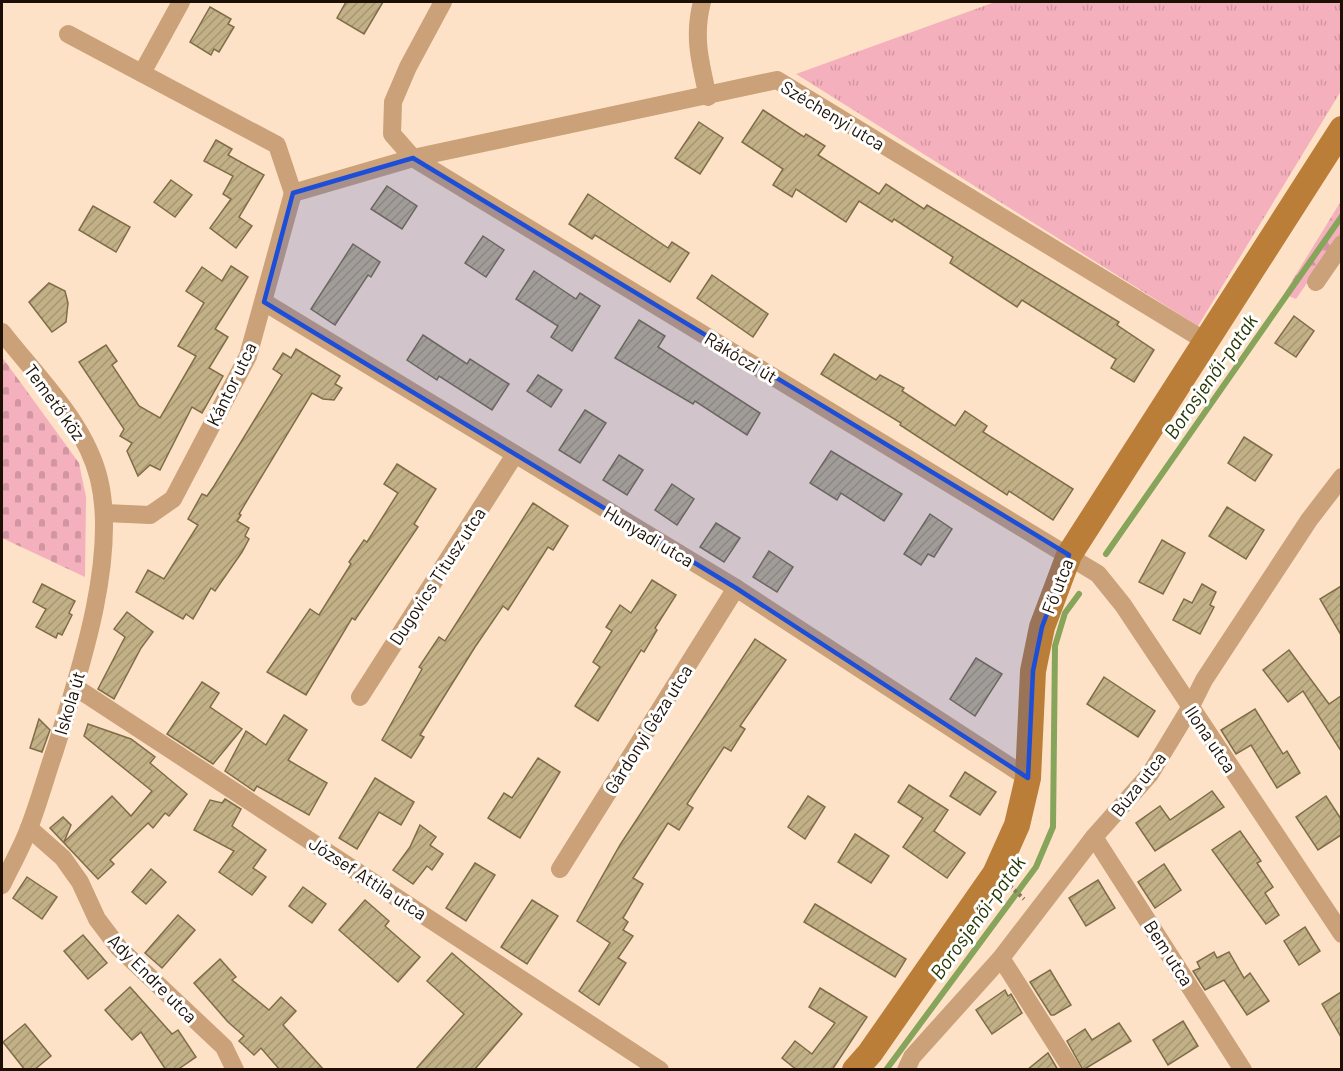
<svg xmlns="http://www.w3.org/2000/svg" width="1343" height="1071" font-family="Barlow,sans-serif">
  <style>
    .grass { fill: url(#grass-tufts) }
    .forest { fill: url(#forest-firs) }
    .cemetery { fill: url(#cemetery-stones) }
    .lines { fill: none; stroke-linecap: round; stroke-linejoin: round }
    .stream { stroke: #87a45b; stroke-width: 6 }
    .building { fill: url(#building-hatch); stroke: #7e6d47; stroke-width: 1.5 }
    .path { stroke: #897563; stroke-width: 4; stroke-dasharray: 3 3; stroke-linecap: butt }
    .street { stroke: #caa178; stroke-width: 18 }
    .secondary { stroke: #ba7e39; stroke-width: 26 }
    .marked { fill: #1d4ed8; fill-opacity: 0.2; stroke: #1d4ed8; stroke-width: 4.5; stroke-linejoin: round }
    .labels { text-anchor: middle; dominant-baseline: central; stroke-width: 6; stroke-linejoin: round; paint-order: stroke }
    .street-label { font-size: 18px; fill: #1c1005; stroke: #fff }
    .water-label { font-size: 20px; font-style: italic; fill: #253700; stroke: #fff }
  </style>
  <defs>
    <pattern id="grass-tufts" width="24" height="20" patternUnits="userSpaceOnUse" patternTransform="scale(1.5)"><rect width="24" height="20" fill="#f5b0bd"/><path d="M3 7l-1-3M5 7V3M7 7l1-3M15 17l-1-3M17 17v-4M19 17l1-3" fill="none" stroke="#d196a1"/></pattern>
    <pattern id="forest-firs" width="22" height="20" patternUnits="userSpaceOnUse" patternTransform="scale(1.5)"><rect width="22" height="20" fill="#f5b0bd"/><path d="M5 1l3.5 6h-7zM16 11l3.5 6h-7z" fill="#d196a1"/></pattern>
    <pattern id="cemetery-stones" width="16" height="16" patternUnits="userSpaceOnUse" patternTransform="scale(1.5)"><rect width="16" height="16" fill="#f5b0bd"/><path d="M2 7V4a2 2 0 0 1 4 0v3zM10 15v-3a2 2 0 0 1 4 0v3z" fill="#d196a1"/></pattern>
    <pattern id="building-hatch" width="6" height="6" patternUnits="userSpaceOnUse" patternTransform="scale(1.5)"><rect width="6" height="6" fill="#c2b087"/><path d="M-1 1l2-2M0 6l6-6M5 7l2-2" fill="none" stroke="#a69673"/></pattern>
  </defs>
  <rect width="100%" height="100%" fill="#fee2c7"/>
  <path class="grass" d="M995 2H1341V91L1198 326 796 74Z"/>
  <path class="forest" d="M1341 201V234L1296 299 1284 294Z"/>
  <path class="cemetery" d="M2 357 79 463 86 497 85 577 2 538Z"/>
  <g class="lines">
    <g class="stream">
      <path d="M1106 554 1342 216"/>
      <path d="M886 1070 1036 867 1053 827 1055 646 1065 613 1079 594"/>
    </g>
  </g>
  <g class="building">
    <path d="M346 2H383L364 34 337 18Z"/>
    <path d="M210 7 231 19 228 24 234 27 219 52 214 49 211 55 190 42Z"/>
    <path d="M763 110 804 137 806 134 825 146 818 155 879 194 886 184 924 209 927 205 1119 322 1117 325 1154 350 1134 382 1111 368 1116 359 1022 300 1017 307 950 263 953 257 894 219 892 222 859 201 846 222 796 189 792 197 773 185 783 169 742 142Z"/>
    <path d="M699 122 723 138 700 174 675 158Z"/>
    <path d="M216 140 232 149 228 155 264 175 239 217 252 226 236 248 210 228 231 199 223 194 233 176 204 161Z"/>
    <path d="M171 180 192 195 175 217 154 202Z"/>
    <path d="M387 186 417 206 402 229 371 209Z"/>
    <path d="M588 194 668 248 672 242 689 253 670 282 595 235 592 239 569 224Z"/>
    <path d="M93 206 130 227 116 252 79 230Z"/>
    <path d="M483 236 504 250 486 277 465 263Z"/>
    <path d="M353 244 380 262 371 277 368 275 335 325 311 309Z"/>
    <path d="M231 266 248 277 215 329 228 337 209 368 223 376 202 413 192 407 160 470 150 465 138 476 127 451 132 443 120 436 124 429 79 362 106 345 117 361 112 365 139 406 160 418 196 356 178 346 204 303 186 291 202 267 222 281Z"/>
    <path d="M534 271 576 299 580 293 600 306 572 351 551 337 558 326 516 299Z"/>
    <path d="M712 275 768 314 753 337 697 298Z"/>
    <path d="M49 283 65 291 68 303 66 322 52 332 29 302Z"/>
    <path d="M1294 316 1314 331 1296 357 1275 343Z"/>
    <path d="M639 320 665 336 658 347 760 413 747 435 695 401 693 404 615 358Z"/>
    <path d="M423 335 467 364 470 359 509 384 492 410 439 376 437 380 407 360Z"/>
    <path d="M296 349 340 376 335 384 342 388 334 400 323 399 312 393 239 514 241 515 237 521 249 528 245 536 249 539 242 552 215 591 211 588 193 619 186 614 183 619 136 592 148 570 164 579 198 525 188 519 202 494 207 496 214 486 282 375 273 369 283 353 291 358Z"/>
    <path d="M834 354 876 380 880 375 904 388 902 391 955 426 965 411 987 426 983 432 1073 489 1053 520 1009 491 1007 495 900 425 901 423 821 374Z"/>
    <path d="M538 375 562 390 551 407 527 391Z"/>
    <path d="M585 410 606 423 580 463 559 450Z"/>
    <path d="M1244 437 1272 455 1255 481 1228 463Z"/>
    <path d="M831 451 902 494 884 521 841 493 837 500 810 483Z"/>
    <path d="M619 455 643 470 627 495 603 480Z"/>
    <path d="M397 464 436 489 414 524 418 527 355 620 352 618 306 695 267 672 310 609 319 615 351 564 349 562 364 540 367 542 398 493 384 484Z"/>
    <path d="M672 484 694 499 677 525 655 510Z"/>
    <path d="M533 503 568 526 553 550 548 547 508 610 503 606 475 647 420 735 424 737 411 758 382 740 422 669 419 667 439 637 445 641Z"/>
    <path d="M1227 507 1264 530 1246 559 1209 536Z"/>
    <path d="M930 514 952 529 934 557 928 554 921 565 904 554Z"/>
    <path d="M716 523 740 538 724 562 700 547Z"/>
    <path d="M1162 540 1185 553 1163 594 1139 582Z"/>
    <path d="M769 551 793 567 777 592 753 577Z"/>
    <path d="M652 580 676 595 655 628 657 630 644 652 641 650 598 721 575 706 600 667 593 662 612 631 606 627 620 605 631 613Z"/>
    <path d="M42 584 75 601 69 613 72 615 62 635 58 633 56 638 36 627 46 609 33 602Z"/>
    <path d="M1202 584 1216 592 1210 605 1214 607 1200 634 1173 620 1184 599 1192 603Z"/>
    <path d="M1341 586V635L1320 599Z"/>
    <path d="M127 612 153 632 141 648 114 699 98 689 125 637 114 629Z"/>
    <path d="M755 639 786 660 740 726 745 729 731 751 724 747 687 804 693 808 679 830 668 823 633 878 643 884 623 918 628 922 623 930 633 936 618 958 626 963 599 1005 579 991 610 943 577 921 620 845Z"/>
    <path d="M1289 650 1329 704 1341 696V751L1303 691 1288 702 1263 670Z"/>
    <path d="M976 658 1002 674 975 716 950 699Z"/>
    <path d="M1104 677 1155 711 1138 737 1087 704Z"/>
    <path d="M202 682 219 693 210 707 242 729 213 764 167 734Z"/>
    <path d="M1255 709 1283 754 1287 751 1300 773 1277 788 1251 745 1236 754 1221 730Z"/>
    <path d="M284 715 307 730 288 760 327 783 309 815 257 786 254 791 225 771 246 731 266 745Z"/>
    <path d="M39 719 50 730 42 752 30 748Z"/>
    <path d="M88 724 131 739 155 757 150 763 187 794 169 816 165 813 153 828 148 823 110 860 114 864 98 879 50 828 63 817 71 825 64 842 112 796 131 816 152 791 84 736Z"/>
    <path d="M538 758 560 772 520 838 488 818 504 793 512 798Z"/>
    <path d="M965 772 996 792 980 815 950 796Z"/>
    <path d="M375 778 414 802 401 825 379 812 357 849 339 838Z"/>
    <path d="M909 785 948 810 934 831 965 853 947 878 903 847 923 818 898 802Z"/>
    <path d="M1212 791 1224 807 1155 851 1136 823 1160 806 1170 820Z"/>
    <path d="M808 796 825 807 805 839 788 827Z"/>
    <path d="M1326 796 1341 819V835L1318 850 1296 817Z"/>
    <path d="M225 799 241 809 232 826 266 850 253 868 266 877 252 895 219 872 234 851 194 830 210 800 222 803Z"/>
    <path d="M420 825 436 837 430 845 443 854 432 870 427 866 413 884 393 870 410 847Z"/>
    <path d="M1240 831 1261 861 1257 863 1273 887 1265 893 1279 915 1266 924 1212 850Z"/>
    <path d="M855 834 889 856 871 883 838 862Z"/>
    <path d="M475 863 495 875 466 921 446 908Z"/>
    <path d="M1164 864 1181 890 1155 908 1138 882Z"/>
    <path d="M151 869 166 882 146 904 132 892Z"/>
    <path d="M27 877 57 897 42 919 13 898Z"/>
    <path d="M1098 880 1115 908 1086 926 1069 898Z"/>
    <path d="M303 887 326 904 312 923 289 906Z"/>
    <path d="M365 900 389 921 385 926 420 957 398 982 339 930Z"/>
    <path d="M532 900 558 916 527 964 501 947Z"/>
    <path d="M815 904 906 959 895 977 804 922Z"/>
    <path d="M178 915 195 930 162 968 145 953Z"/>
    <path d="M1305 927 1320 951 1299 965 1284 941Z"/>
    <path d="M83 935 107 963 88 979 64 951Z"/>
    <path d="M1214 952 1217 958 1229 952 1244 978 1250 973 1269 1001 1247 1015 1224 980 1205 990 1193 971 1200 968 1197 962Z"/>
    <path d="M452 953 522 1014 474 1070H415L464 1014 427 981Z"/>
    <path d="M220 959 236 977 232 980 269 1010 281 997 296 1011 283 1025 324 1070H280L261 1048 254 1055 239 1041 244 1036 228 1022 194 983Z"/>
    <path d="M1050 970 1071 1005 1054 1015H1051L1030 982Z"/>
    <path d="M130 987 172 1034 178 1030 196 1057 177 1070H166L141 1032 132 1040 105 1010Z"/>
    <path d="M820 988 867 1017 832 1070H797L782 1058 795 1041 812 1054 835 1023 809 1007Z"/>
    <path d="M1005 990 1008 996 1011 994 1022 1013 992 1034 976 1010Z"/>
    <path d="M1341 992V1037L1322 1004Z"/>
    <path d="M1183 1021 1198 1046 1168 1065 1153 1040Z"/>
    <path d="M1119 1023 1131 1041 1083 1070 1067 1041 1085 1029 1092 1040Z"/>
    <path d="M25 1024 51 1056 34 1070H25L3 1042Z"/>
    <path d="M1048 1053 1058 1070H1027Z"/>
  </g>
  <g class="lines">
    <path class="path" d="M1010 886 1024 899"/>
    <g class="street">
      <path d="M443 2 408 67 393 102 392 134 413 158 1098 574 1123 605 1342 934"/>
      <path d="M702 2C693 36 700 62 708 97"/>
      <path d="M68 34 277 145 293 193"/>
      <path d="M142 73 181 2"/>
      <path d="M293 193 413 158 777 80 1207 342"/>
      <path d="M1316 282 1342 244"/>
      <path d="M264 302 736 588 1028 778"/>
      <path d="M2 332C37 377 85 422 99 479 118 558 79 674 55 750 46 776 39 802 29 828 22 847 11 866 2 885"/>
      <path d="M105 513 150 515 173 499 248 356 293 193"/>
      <path d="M75 687 660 1070"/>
      <path d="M360 697 514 456"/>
      <path d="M29 828 63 858 80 882 97 919 119 948 224 1047 235 1070"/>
      <path d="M1094 837 1243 1070"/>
      <path d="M560 869 736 588"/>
      <path d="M1001 958 1072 1070"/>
      <path d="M906 1070 912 1057 1001 958 1094 837 1150 774 1190 708 1204 680 1309 520 1342 477"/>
    </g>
    <path class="secondary" d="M855 1070 870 1053 995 874 1017 825 1028 778 1033 671 1042 627 1069 555 1342 129"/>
  </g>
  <path class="marked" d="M413 158 1069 555 1042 627 1033 671 1028 778 736 588 264 302 293 193Z"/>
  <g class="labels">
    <g class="street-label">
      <text transform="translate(833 115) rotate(31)">Széchenyi utca</text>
      <text transform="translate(741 357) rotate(31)">Rákóczi út</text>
      <text transform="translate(231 384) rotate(-64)">Kántor utca</text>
      <text transform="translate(55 402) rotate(54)">Temető köz</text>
      <text transform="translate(649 536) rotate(31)">Hunyadi utca</text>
      <text transform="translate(437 576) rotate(-57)">Dugovics Titusz utca</text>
      <text transform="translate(1057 586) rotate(-69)">Fő utca</text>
      <text transform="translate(69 703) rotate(-73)">Iskola út</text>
      <text transform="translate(648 729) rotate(-58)">Gárdonyi Géza utca</text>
      <text transform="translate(1211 739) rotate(56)">Ilona utca</text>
      <text transform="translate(1138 784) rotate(-52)">Búza utca</text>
      <text transform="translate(368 878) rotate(33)">József Attila utca</text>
      <text transform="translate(1169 953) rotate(57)">Bem utca</text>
      <text transform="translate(153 978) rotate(45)">Ady Endre utca</text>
    </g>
    <g class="water-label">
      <text transform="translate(1210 376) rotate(-55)">Borosjenői-patak</text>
      <text transform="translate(977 917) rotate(-54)">Borosjenői-patak</text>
    </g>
  </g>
  <rect width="1343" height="1071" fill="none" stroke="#1c1005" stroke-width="6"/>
</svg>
